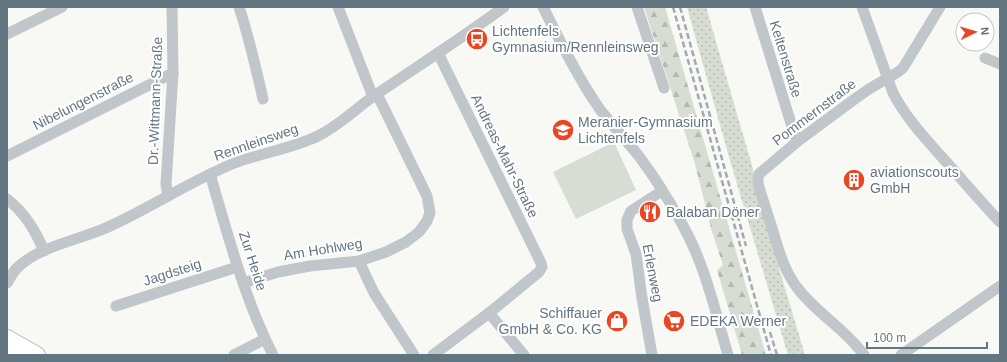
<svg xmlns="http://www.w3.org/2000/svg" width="1007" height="362" font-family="Helvetica,sans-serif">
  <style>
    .grass { fill: url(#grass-dots) }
    .forest { fill: url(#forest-firs) }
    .green { fill: #d8ddd4 }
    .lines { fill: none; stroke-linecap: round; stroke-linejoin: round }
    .highway-casing { stroke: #b4b9bc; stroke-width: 18 }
    .minor { stroke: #c1c6ca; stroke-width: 11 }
    .highway { stroke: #fff; stroke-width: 16 }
    .rail { stroke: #a2aab0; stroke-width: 2.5; stroke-dasharray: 6 3; stroke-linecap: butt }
    .labels { text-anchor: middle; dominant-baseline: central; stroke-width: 4; stroke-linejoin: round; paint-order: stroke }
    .poi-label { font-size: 14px; fill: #627682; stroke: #fff; text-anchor: start }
    .street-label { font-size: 14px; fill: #627682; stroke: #fff }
  </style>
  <defs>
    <pattern id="grass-dots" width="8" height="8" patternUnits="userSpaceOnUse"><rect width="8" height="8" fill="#d8ddd4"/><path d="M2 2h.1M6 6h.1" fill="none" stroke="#b3b8b1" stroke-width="1.8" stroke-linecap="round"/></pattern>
    <pattern id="forest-firs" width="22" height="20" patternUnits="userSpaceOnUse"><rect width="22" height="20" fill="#d8ddd4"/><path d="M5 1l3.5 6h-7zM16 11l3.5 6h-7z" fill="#b3b8b1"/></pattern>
  </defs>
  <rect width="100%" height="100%" fill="#f8f8f5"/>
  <path class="grass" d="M687 7H706L753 169 754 185 805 355H788L729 157Z"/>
  <path class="forest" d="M644 7H665L766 355H742L717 270 723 265 712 232 695 164Z"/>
  <path class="green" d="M614 142 636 190 576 219 553 172Z"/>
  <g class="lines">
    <g class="highway-casing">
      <g id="highway">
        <path d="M7 338 37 355"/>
        <path d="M7 352 12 355"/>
      </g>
    </g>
    <g class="minor">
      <path d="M239 7C249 37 256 68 263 99"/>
      <path d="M338 7 373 97"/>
      <path d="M543 7C560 41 577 76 599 108 611 124 625 139 638 155 654 176 669 200 682 224 705 264 715 311 728 355"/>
      <path d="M637 7 664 88"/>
      <path d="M755 7 794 133 798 141"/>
      <path d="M862 7 893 93C905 116 923 136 940 155 960 177 979 200 1000 222"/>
      <path d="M7 34 62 7"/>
      <path d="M985 58 1000 64"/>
      <path d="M7 156 173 73"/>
      <path d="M210 174C228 235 244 298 273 355"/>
      <path d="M168 196 166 184 173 73 172 7"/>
      <path d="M7 199C25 213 35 230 44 251"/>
      <path d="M359 261 374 293 414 355"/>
      <path d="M7 283C10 278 13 272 17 268 39 246 80 240 108 227 150 208 189 182 232 164 260 153 291 149 318 136 340 125 355 109 374 96 418 66 462 38 504 7"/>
      <path d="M243 283 278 272 310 266 359 261 386 252 406 242 419 232 427 221 430 213 427 196 377 94"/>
      <path d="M116 306 237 267"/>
      <path d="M489 313 524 355"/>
      <path d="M234 355 265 339"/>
      <path d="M433 355 489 313 539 272 542 267 541 263 438 53"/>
      <path d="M652 355 642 298 636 254 627 229V220L631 211 662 191"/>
      <path d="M864 355C846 330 818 314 799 290 785 273 779 252 773 231 768 216 763 200 758 184V177L759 174 798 141 852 101 869 89 898 72 903 68 940 7"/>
      <path d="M901 355 1000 286"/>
    </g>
    <use href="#highway" class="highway"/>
    <g class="rail">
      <path d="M673 7 771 355"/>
      <path d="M680 7 746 246"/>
      <path d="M770 332 777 355"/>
    </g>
  </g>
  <defs>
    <g id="bus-disc" transform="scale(1.15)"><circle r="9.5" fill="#ea4624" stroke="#fff"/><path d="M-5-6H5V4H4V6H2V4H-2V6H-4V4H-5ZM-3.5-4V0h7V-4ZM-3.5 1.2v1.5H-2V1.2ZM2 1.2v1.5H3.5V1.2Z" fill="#fff"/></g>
    <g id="school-disc" transform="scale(1.15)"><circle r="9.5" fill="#ea4624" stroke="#fff"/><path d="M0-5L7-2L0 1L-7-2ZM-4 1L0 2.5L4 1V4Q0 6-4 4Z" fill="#fff"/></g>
    <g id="building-disc" transform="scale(1.15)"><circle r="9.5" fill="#ea4624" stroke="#fff"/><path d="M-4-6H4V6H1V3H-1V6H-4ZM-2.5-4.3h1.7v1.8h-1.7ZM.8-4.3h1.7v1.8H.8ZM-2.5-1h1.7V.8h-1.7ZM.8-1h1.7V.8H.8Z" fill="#fff"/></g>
    <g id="restaurant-disc" transform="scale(1.15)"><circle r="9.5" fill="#ea4624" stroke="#fff"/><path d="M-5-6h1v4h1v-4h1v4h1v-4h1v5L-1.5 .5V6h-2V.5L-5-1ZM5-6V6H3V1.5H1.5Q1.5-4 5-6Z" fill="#fff"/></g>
    <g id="shop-disc" transform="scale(1.15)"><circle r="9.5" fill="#ea4624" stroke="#fff"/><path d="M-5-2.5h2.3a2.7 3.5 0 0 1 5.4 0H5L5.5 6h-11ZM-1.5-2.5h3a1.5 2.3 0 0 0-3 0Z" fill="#fff"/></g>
    <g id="supermarket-disc" transform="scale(1.15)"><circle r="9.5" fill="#ea4624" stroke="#fff"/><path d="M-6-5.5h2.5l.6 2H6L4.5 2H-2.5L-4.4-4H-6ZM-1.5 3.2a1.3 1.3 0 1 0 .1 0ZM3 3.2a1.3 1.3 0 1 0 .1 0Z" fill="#fff"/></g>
  </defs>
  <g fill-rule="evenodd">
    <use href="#bus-disc" x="477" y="39"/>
    <use href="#school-disc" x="563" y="130"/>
    <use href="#building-disc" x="854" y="180"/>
    <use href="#restaurant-disc" x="650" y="212"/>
    <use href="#shop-disc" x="617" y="321"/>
    <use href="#supermarket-disc" x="674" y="321"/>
  </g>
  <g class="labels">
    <g class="poi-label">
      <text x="492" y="31">Lichtenfels<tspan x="492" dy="16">Gymnasium/Rennleinsweg</tspan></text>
      <text x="578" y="122">Meranier-Gymnasium<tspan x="578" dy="16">Lichtenfels</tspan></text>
      <text x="870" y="172">aviationscouts<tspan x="870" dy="16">GmbH</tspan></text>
      <text x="666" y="212">Balaban Döner</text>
      <text x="602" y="313" text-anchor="end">Schiffauer<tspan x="602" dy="16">GmbH &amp; Co. KG</tspan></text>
      <text x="690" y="321">EDEKA Werner</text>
    </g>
    <g class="street-label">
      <text transform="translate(786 59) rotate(73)">Keltenstraße</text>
      <text transform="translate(83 101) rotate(-27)">Nibelungenstraße</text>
      <text transform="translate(155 101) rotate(-88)">Dr.-Wittmann-Straße</text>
      <text transform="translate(814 112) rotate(-37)">Pommernstraße</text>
      <text transform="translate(256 142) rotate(-19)">Rennleinsweg</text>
      <text transform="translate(505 156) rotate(64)">Andreas-Mahr-Straße</text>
      <text transform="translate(323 249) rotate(-9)">Am Hohlweg</text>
      <text transform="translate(253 261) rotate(72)">Zur Heide</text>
      <text transform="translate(172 272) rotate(-18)">Jagdsteig</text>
      <text transform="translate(653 273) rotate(79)">Erlenweg</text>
    </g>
  </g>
  <rect width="1007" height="362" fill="none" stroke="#627682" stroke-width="16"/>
  <g transform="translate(975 32) rotate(85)"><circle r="19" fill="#ffffff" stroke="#c0c8cd"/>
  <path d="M0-3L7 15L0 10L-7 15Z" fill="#ea4624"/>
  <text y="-6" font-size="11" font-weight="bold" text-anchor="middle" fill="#627682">N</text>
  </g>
  <path d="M867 342v6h120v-6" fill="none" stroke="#627682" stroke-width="2"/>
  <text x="873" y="342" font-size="12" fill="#627682" stroke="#ffffff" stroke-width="3" paint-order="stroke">100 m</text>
</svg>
